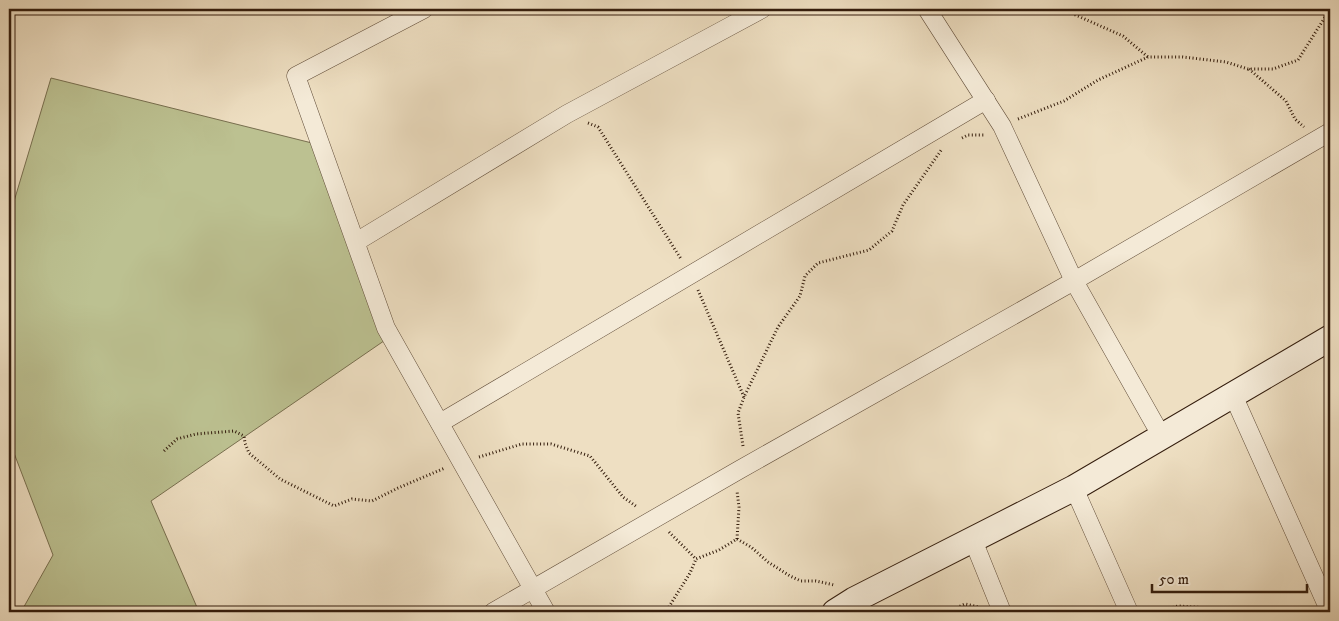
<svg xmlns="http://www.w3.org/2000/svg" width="1339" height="621" font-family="'IM FELL DW Pica',serif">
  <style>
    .green { fill: #bcc191; stroke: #786f4f }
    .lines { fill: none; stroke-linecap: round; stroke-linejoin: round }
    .street-casing { stroke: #624e3a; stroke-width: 19 }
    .secondary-casing { stroke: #341d0d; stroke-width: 27 }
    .path { stroke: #341d0d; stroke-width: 3; stroke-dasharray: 1 2.5; stroke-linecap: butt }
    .street { stroke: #f4ead7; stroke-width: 18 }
    .secondary { stroke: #f4ead7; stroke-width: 25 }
  </style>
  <rect width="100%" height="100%" fill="#eedfc2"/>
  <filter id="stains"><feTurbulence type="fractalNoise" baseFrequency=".004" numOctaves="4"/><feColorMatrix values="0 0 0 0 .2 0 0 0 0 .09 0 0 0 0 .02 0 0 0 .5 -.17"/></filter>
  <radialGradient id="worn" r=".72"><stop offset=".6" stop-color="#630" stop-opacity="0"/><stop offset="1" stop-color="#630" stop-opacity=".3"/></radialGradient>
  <path class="green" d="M51 78 316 144 394 334 151 501 199 612H21L53 555 9 440V218Z"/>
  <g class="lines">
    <g class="street-casing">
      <g id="street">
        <path d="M424 9 296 76 386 328 546 612"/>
        <path d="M927 9 1002 126 1074 281 1162 437"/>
        <path d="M356 242 567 114 762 9"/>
        <path d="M1233 395 1330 612"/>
        <path d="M440 423 986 100"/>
        <path d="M1074 488 1129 612"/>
        <path d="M973 540 1002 612"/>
        <path d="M493 612 739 470 1074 281 1330 132"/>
      </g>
    </g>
    <g class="secondary-casing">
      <path id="secondary" d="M835 612 854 600 1074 488 1330 338"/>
    </g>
    <g class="path">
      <path d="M1062 9 1123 36 1148 57"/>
      <path d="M1249 69 1286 101 1295 119 1304 127"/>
      <path d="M1018 119 1064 101 1098 80 1148 57H1183L1226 62 1248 69H1273L1298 60 1327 14 1328 9"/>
      <path d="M588 123 598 127 681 259"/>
      <path d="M962 138 968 135H985"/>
      <path d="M698 290 744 397"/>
      <path d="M743 446 738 413 744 397 778 327 800 296 805 276 818 263 869 250 892 231 903 205 942 149"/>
      <path d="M164 451 177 439 196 434 234 431 244 436 245 443 249 453 280 479 334 506 352 499 372 501 398 488 445 468"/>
      <path d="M479 457 522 444H551L590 456 623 497 637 507"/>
      <path d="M9 471 10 486 9 487"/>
      <path d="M669 532 696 559 719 550 737 539 751 547 768 562 790 576 801 581H816L834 585"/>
      <path d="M737 539 739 507 737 491"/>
      <path d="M664 612 667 610 690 573 696 559"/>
      <path d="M947 612 965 604 979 607"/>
      <path d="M1156 612 1178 606 1208 608 1223 612"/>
      <path d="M1229 612 1243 609 1257 612"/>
    </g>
    <use href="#street" class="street"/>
    <use href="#secondary" class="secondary"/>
  </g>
  <rect width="1339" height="621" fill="none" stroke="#eedfc2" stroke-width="30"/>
  <rect x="10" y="10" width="1319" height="601" fill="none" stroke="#341d0d" stroke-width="2.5"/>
  <rect x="15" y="15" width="1309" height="591" fill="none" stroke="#341d0d"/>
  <path d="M1152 584v8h155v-8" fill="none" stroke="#341d0d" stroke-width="2.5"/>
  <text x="1159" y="584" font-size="15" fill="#341d0d" stroke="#f4ead7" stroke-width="4" paint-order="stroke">50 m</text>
  <rect width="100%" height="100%" filter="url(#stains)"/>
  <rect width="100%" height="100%" fill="url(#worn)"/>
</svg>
